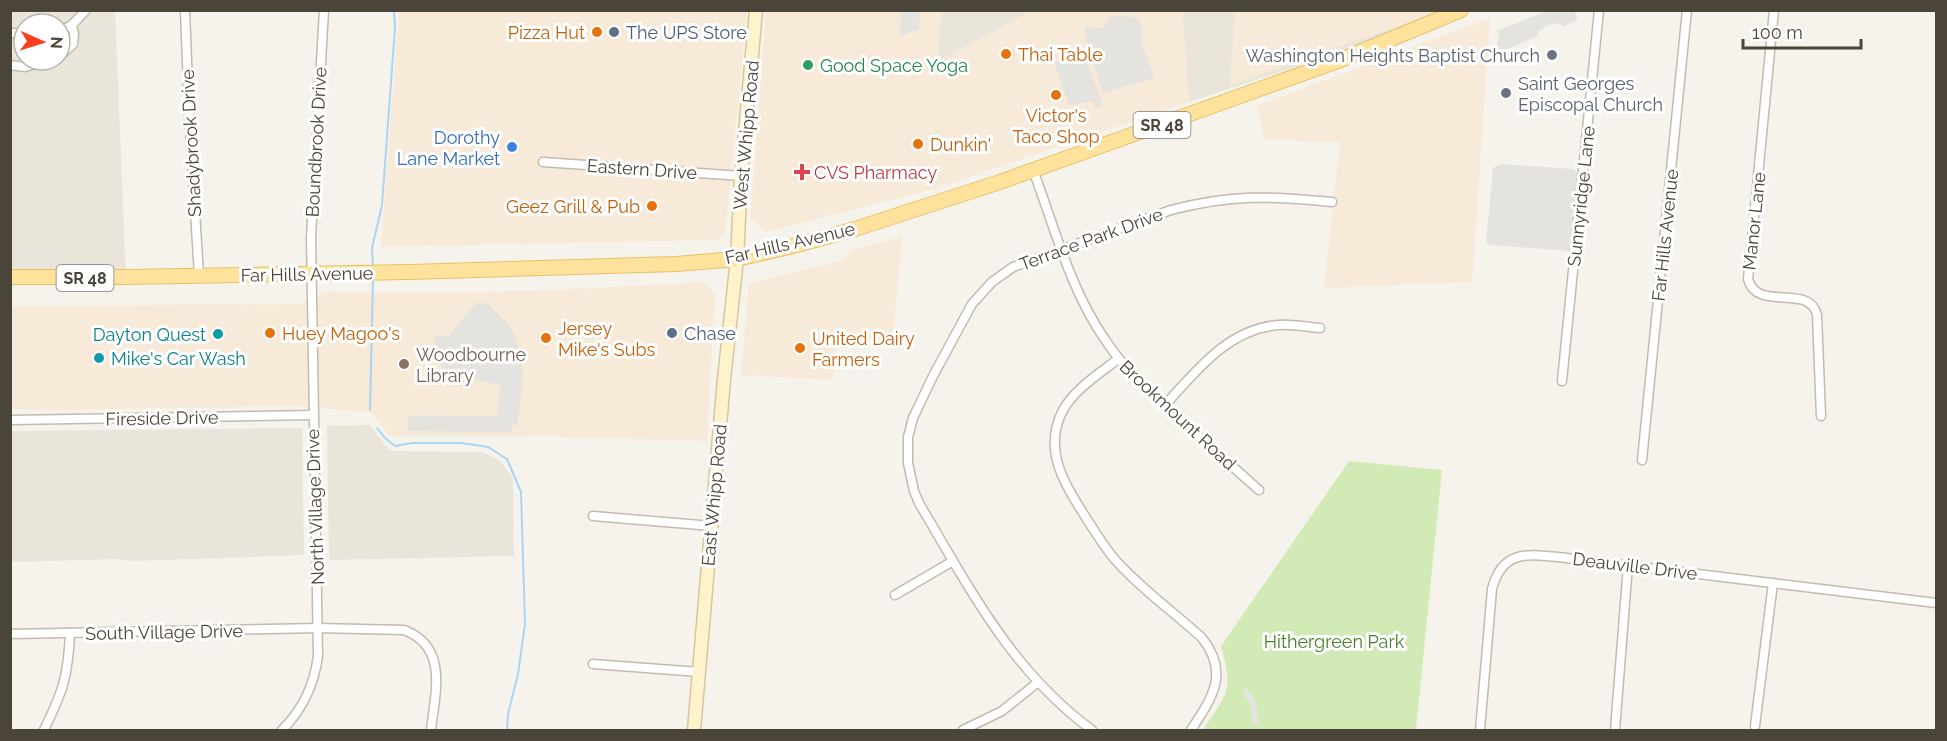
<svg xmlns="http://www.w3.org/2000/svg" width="1947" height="741" font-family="Raleway,sans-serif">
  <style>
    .residential { fill: #eae5da; fill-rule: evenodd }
    .commercial { fill: #f7ead8 }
    .green { fill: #d2eab5 }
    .parking { fill: #e5e3e0 }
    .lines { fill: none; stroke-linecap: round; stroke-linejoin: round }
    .stream { stroke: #a9d4f2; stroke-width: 2 }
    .street-casing { stroke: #c2bbae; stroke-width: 11 }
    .secondary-casing { stroke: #d6c79b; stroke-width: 15 }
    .primary-casing { stroke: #e6c16a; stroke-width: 16 }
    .street { stroke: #fff; stroke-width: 8 }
    .secondary { stroke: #fff3cd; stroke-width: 12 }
    .primary { stroke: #ffe39c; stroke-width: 14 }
    .food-dot { fill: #e8710a; stroke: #fff; stroke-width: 2 }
    .service-dot { fill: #5c6f8a; stroke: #fff; stroke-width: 2 }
    .worship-dot { fill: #6b7280; stroke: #fff; stroke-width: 2 }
    .leisure-dot { fill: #2e9e5b; stroke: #fff; stroke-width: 2 }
    .shop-dot { fill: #3f7fe0; stroke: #fff; stroke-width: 2 }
    .health-dot { fill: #e0444e; stroke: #fff; stroke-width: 2 }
    .culture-dot { fill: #0f9aa8; stroke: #fff; stroke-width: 2 }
    .education-dot { fill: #8d6e63; stroke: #fff; stroke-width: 2 }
    .labels { text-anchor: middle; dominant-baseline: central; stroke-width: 6; stroke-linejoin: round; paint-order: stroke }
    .shield { fill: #fff; stroke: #817c74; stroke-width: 1.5 }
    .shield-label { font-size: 16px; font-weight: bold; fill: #4b4439 }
    .food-label { font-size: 18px; fill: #c56008; stroke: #fff; text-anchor: start }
    .service-label { font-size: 18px; fill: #4e5e75; stroke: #fff; text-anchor: start }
    .worship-label { font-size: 18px; fill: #5b616d; stroke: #fff; text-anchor: end }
    .leisure-label { font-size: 18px; fill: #27864d; stroke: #fff; text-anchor: start }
    .street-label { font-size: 18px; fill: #4b4439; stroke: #fff }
    .shop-label { font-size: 18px; fill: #366cbe; stroke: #fff; text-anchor: end }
    .health-label { font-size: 18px; fill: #be3a42; stroke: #fff; text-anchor: start }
    .culture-label { font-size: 18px; fill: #0d838f; stroke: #fff; text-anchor: end }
    .education-label { font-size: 18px; fill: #785e54; stroke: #fff; text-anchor: start }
    .park-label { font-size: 18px; fill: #4a7f2a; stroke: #fff }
  </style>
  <rect width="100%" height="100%" fill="#f6f3ec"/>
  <g class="residential">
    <path d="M1182 10 1464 11 1189 102Z"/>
    <path d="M10 11H115L126 277H11ZM24 24H60V60H24Z"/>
    <path d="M941 11H1032L937 62Z"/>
    <path d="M370 425 390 451 483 452 499 460 513 478 514 556 329 560 327 426Z"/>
    <path d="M302 428 304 555 134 561 118 559 11 562V431Z"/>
  </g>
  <g class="commercial">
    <path d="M399 11H747L725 235 715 240 381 247Z"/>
    <path d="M766 11H941L938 62 1032 11H1182L1189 102 937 188 767 232 750 218Z"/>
    <path d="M1235 11V10L1441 11 1230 85Z"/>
    <path d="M1490 18 1472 282 1324 288 1340 142 1265 140 1257 106Z"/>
    <path d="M902 236 893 341 837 338 833 380 741 375 749 283 844 260 851 251Z"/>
    <path d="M704 282 715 295 707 441 528 436H388L372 413 296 406 73 410 11 409V306L299 304 327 292 533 291Z"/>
  </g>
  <path class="green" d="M1349 461 1442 470 1416 730H1203C1227 693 1234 692 1221 646Z"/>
  <g class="parking">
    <path d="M901 11H920L919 31H913L900 37Z"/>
    <path d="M1547 11H1574L1578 20 1562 27 1560 23 1548 25 1537 33 1538 36 1498 53 1496 49 1499 36 1497 31Z"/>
    <path d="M1112 16 1136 17 1142 24V44L1154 78 1103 93 1086 40 1085 27 1103 28Z"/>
    <path d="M1085 56 1103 106 1095 108 1093 101 1069 105 1054 62 1060 60 1072 61Z"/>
    <path d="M1501 164 1573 169 1578 174 1570 251 1491 245 1486 243 1493 168Z"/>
    <path d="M485 301 507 323 516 338 520 351 523 373 518 425H512L511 432 408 431V416H497L500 385 475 380 470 382 467 387 453 385 440 374 442 368 438 360 435 359 433 352 435 335 447 337 477 302 482 305Z"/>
    <path d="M1247 688 1256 702 1259 724H1253L1250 705 1243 693Z"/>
  </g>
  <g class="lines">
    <g class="stream">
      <path d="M373 267 372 248 382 205 395 28 394 10"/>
      <path d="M370 410 373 279"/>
      <path d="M377 428 385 438 395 446 412 443H462L488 447 507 459 521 492 525 624 518 674 508 714 507 730"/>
    </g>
    <g class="street-casing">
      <g id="street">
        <path d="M185 10 189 113 199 276"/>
        <path d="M1774 10 1748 279C1757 313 1809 282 1817 315L1821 416"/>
        <path d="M60 31 72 25 86 10"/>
        <path d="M10 33H24"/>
        <path d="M60 56 73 44 74 34 72 25"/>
        <path d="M10 65 25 67 50 60"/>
        <path d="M543 162 741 176"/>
        <path d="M1033 170C1055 228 1070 290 1106 341 1123 367 1145 387 1168 408 1198 436 1228 463 1259 490"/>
        <path d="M1118 359C1099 374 1073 390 1062 412 1042 453 1067 487 1088 521 1098 536 1107 552 1120 565 1144 591 1176 614 1202 638 1230 673 1212 698 1191 730"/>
        <path d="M1562 381 1599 10"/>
        <path d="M1165 405C1196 371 1228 329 1278 325 1292 324 1306 327 1320 328"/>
        <path d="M10 420 313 415"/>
        <path d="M1642 460 1687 10"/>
        <path d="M593 516 712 526"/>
        <path d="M895 595 953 561"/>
        <path d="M10 634 318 628 404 630C449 647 435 693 431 730"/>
        <path d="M593 664 699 672"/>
        <path d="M1755 726 1773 583"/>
        <path d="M44 730C63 691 68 677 70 633"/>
        <path d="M282 730C303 709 314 686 318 656L311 238 324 10"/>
        <path d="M963 730 1002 711 1037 683"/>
        <path d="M1092 730C1011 671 969 587 919 503L914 491 908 463V437L913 418 933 376 972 304 992 282 1013 267 1171 210C1232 194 1270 196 1332 202"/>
        <path d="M1480 730 1492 589C1503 546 1533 555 1567 558L1936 603"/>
        <path d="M1615 730 1628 565"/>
      </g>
    </g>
    <g class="secondary-casing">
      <path id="secondary" d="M694 730 724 379 737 259 741 176 756 10"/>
    </g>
    <g class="primary-casing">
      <path id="primary" d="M10 277H126L409 272 676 264 737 259 797 245 855 229 1000 182 1338 61 1461 10"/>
    </g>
    <use href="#street" class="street"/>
    <use href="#secondary" class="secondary"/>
    <use href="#primary" class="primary"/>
  </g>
  <g class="food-dot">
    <circle cx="597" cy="32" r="6"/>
    <circle cx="1006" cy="54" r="6"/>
    <circle cx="1056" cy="95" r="6"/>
    <circle cx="918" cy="144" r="6"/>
    <circle cx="652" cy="206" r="6"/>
    <circle cx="270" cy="333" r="6"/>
    <circle cx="546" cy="338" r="6"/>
    <circle cx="800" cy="348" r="6"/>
  </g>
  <g class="service-dot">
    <circle cx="614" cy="32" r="6"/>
    <circle cx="672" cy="333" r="6"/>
  </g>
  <g class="worship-dot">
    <circle cx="1552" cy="55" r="6"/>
    <circle cx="1506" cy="93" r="6"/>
  </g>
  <circle class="leisure-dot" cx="808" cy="65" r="6"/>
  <circle class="shop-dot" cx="512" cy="147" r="6"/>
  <path class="health-dot" d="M799 163h6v6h6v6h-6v6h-6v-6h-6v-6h6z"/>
  <g class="culture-dot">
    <circle cx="218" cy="334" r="6"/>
    <circle cx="99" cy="358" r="6"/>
  </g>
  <circle class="education-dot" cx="404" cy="364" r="6"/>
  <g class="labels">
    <g class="shield">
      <rect x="1133.5" y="112" width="57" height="26" rx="4.5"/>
      <rect x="56.5" y="265" width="57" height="26" rx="4.5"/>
    </g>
    <g class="shield-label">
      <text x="1162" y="125">SR 48</text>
      <text x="85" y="278">SR 48</text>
    </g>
    <g class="food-label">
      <text x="585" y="32" text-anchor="end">Pizza Hut</text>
      <text x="1018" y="54">Thai Table</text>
      <text x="1056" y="115" text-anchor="middle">Victor's<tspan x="1056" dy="21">Taco Shop</tspan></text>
      <text x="930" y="144">Dunkin'</text>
      <text x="640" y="206" text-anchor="end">Geez Grill &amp; Pub</text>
      <text x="558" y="328">Jersey<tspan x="558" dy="21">Mike's Subs</tspan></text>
      <text x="282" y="333">Huey Magoo's</text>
      <text x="812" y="338">United Dairy<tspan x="812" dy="21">Farmers</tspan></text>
    </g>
    <g class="service-label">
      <text x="626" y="32">The UPS Store</text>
      <text x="684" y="333">Chase</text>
    </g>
    <g class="worship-label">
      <text x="1540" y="55">Washington Heights Baptist Church</text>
      <text x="1518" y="83" text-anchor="start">Saint Georges<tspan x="1518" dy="21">Episcopal Church</tspan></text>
    </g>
    <g class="leisure-label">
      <text x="820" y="65">Good Space Yoga</text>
    </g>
    <g class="street-label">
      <text transform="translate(746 135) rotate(-85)">West Whipp Road</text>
      <text transform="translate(316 142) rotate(-87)">Boundbrook Drive</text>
      <text transform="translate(191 143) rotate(-93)">Shadybrook Drive</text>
      <text transform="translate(642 169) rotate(4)">Eastern Drive</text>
      <text transform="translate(1581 196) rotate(-84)">Sunnyridge Lane</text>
      <text transform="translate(1754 221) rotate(-84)">Manor Lane</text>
      <text transform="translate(1665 235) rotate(-84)">Far Hills Avenue</text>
      <text transform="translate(1091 239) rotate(-20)">Terrace Park Drive</text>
      <text transform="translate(790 243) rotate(-13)">Far Hills Avenue</text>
      <text transform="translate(307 274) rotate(-1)">Far Hills Avenue</text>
      <text transform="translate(1178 415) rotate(43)">Brookmount Road</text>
      <text transform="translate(162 418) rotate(-1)">Fireside Drive</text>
      <text transform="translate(714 495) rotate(-85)">East Whipp Road</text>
      <text transform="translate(315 507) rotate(-92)">North Village Drive</text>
      <text transform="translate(1635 566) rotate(7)">Deauville Drive</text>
      <text transform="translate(164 632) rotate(-1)">South Village Drive</text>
    </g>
    <g class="shop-label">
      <text x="500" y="137">Dorothy<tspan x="500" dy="21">Lane Market</tspan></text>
    </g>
    <g class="health-label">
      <text x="814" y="172">CVS Pharmacy</text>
    </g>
    <g class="culture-label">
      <text x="206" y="334">Dayton Quest</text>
      <text x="111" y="358" text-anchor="start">Mike's Car Wash</text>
    </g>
    <g class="education-label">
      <text x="416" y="354">Woodbourne<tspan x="416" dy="21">Library</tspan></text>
    </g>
    <g class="park-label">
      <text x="1334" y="641">Hithergreen Park</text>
    </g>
  </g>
  <rect width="1947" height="741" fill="none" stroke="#4b4439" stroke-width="24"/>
  <g transform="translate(42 42) rotate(93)"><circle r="28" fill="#ffffff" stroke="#b7b4b0" stroke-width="1.5"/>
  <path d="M0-4.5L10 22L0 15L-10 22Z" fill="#fc3f1d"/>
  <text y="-9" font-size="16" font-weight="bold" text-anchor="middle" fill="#4b4439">N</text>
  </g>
  <path d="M1743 39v9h118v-9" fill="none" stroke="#4b4439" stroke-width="3"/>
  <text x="1752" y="39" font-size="18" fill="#4b4439" stroke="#ffffff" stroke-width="4.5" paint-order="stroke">100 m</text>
</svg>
